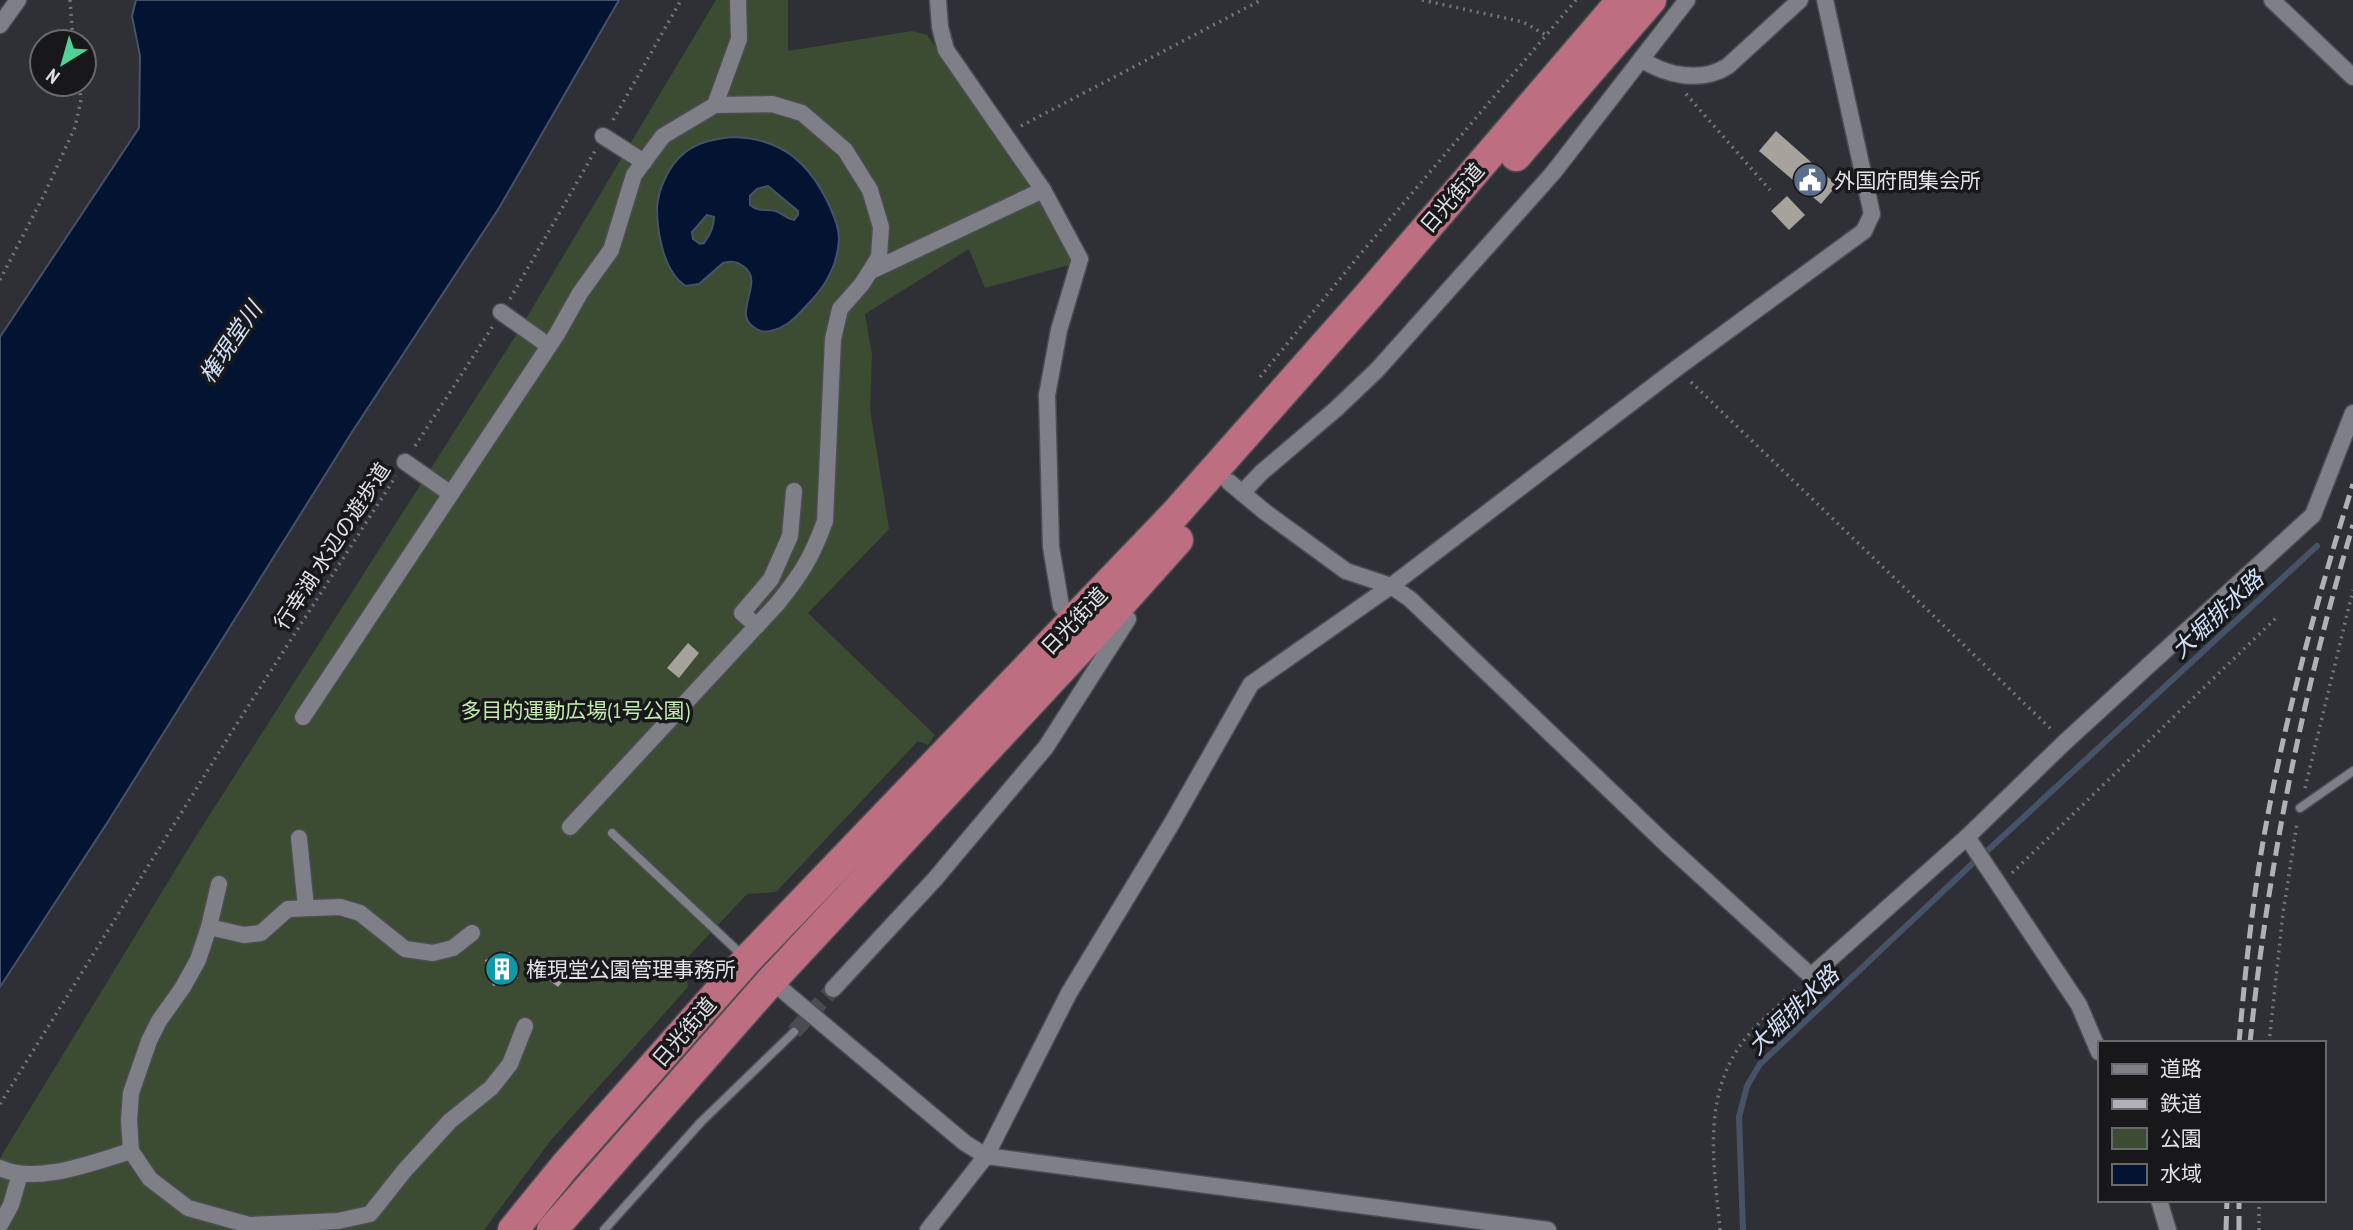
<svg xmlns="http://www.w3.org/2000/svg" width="2353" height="1230" font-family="'PT Sans Narrow','Noto Sans JP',sans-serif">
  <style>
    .green { fill: #3b4c32 }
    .water { fill: #031432; stroke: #465268; stroke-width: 2; fill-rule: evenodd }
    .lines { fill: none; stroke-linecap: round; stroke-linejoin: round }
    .stream { stroke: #465268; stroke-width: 6 }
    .building { fill: #a6a29c }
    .street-tunnel { stroke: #4a4b50; stroke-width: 16; stroke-dasharray: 16 8; stroke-linecap: butt }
    .lane-casing { stroke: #4c4d52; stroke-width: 11 }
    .street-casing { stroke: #4c4d52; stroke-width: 19 }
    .highway-casing { stroke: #4c4d52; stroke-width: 33 }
    .path { stroke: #74757b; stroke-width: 3.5; stroke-dasharray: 2 5; stroke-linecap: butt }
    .lane { stroke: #7f8087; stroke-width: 8 }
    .street { stroke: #7f8087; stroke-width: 16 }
    .highway { stroke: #bd6e81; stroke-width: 30 }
    .rail { stroke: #b0b1b6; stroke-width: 5; stroke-dasharray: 14 7; stroke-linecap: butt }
    .labels { text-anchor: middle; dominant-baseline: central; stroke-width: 7; stroke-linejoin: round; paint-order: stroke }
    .poi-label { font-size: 21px; fill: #e1e2e6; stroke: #18181b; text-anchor: start }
    .street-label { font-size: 21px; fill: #e1e2e6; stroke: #18181b }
    .park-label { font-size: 21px; fill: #c1ebad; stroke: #18181b }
    .water-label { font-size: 23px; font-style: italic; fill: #d0e0f9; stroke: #18181b }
  </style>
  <rect width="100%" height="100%" fill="#2f3036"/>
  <path class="green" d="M716 0H788V51L912 31 927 35 1032 184 1071 254 1069 265 985 288 969 249 865 314 872 354 870 409 889 529 808 613 935 735 928 745 918 741 776 892 747 894 684 961 688 987 551 1140 484 1230H0V1158L193 841 518 332Z"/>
  <g class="water">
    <path d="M136 0H619L499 208 352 432 109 820 0 987V337L139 128 140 56 132 16Z"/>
    <path d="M732 137C782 138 810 163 830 207 834 216 839 227 839 238 838 264 826 286 808 304 797 316 787 328 770 331 763 332 760 332 755 328 750 325 747 321 746 316 744 299 761 278 743 266 736 261 731 261 723 263L699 284 686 286C664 273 657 233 657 208 658 190 668 167 682 155 696 142 715 139 732 137ZM768 186 798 211V215L794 220C786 219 785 215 778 212 768 208 760 213 750 205V196L757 189ZM707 215 714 217C714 227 710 235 704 243L700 244 693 239 692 232Z"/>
  </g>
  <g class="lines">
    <g class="stream">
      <path d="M1987 851 2317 546"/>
      <path d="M1743 1230 1739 1117 1747 1086 1760 1064 1973 863"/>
    </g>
  </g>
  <g class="building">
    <path d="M1776 131 1837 185 1821 204 1759 151Z"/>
    <path d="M1787 196 1805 215 1789 230 1771 211Z"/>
    <path d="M688 643 699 653 679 678 667 668Z"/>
    <path d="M510 952 518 978 493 986 485 960Z"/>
    <path d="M556 973 564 980 558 987 550 981Z"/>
  </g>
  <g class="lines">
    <path class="street-tunnel" d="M794 1032 833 989"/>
    <g class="lane-casing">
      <g id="lane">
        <path d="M2300 808 2353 771"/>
        <path d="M612 833 742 955"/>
        <path d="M604 1230 701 1122 794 1032"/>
      </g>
    </g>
    <g class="street-casing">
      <g id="street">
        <path d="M938 0 940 27 946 50 1043 190 1080 259 1059 330 1047 395 1051 547 1061 606 1077 623"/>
        <path d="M2272 0 2353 77"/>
        <path d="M0 25 18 0"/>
        <path d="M1641 59C1666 76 1702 83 1728 66L1800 0"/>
        <path d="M715 105 739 39 738 0"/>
        <path d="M603 136 644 162"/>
        <path d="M871 271 1043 190"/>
        <path d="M501 312 549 346"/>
        <path d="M405 462 451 494"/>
        <path d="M1229 482 1265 512 1346 571 1391 586 1410 599 1666 844 1811 976 1967 837 2065 742 2313 515 2353 413"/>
        <path d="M1242 493 1262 472 1336 409 1377 370 1553 173 1687 0"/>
        <path d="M757 626 742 613 771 579 790 536 794 491"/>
        <path d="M303 717 557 334 580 293 611 250 634 175 663 136 715 105 772 104 802 113 845 150 870 190 881 227 879 257 862 284 840 309 833 339 825 521C812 557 802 573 778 603L570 827"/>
        <path d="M1967 837 2079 1005 2099 1052"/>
        <path d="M299 838 306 907"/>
        <path d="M219 884 209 927 198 960 183 987 159 1021 149 1041 131 1093 129 1120 131 1151 150 1179 188 1208 249 1225 338 1221 370 1214 405 1170 450 1121 491 1088 510 1064 525 1026"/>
        <path d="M209 927 244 935 261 933 288 909 340 907 360 913 405 949 433 953 453 948 472 933"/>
        <path d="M768 978 965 1143 986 1156 1548 1230"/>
        <path d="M833 989 935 879 1046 747 1128 619 1116 610"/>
        <path d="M0 1168C37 1185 94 1162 131 1151"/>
        <path d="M2159 1200 2168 1230"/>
        <path d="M0 1225 11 1205 20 1174"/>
        <path d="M928 1230 986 1156 1069 993 1172 823 1251 684 1391 586 1677 368 1864 231 1872 214 1825 0"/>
      </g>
    </g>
    <g class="highway-casing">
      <g id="highway">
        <path d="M1516 156 1651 0"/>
        <path d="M513 1230 565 1166 747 960 1176 513 1369 295 1622 0"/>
        <path d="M552 1230 771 981 1091 637 1178 540"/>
      </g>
    </g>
    <g class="path">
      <path d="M70 0 73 42"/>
      <path d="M1422 0 1523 22 1546 35"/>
      <path d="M1686 94 1770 190"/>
      <path d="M613 120 681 0"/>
      <path d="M1021 126 1261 0"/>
      <path d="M0 280 45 193 75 127 81 100 79 84"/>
      <path d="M510 299 595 151"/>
      <path d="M1260 377 1357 258 1576 0"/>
      <path d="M1691 382 2053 731"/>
      <path d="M415 446 493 326"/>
      <path d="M2305 788 2353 590"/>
      <path d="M2012 873 2276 618"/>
      <path d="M2269 1043 2283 913 2297 823"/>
      <path d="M0 1104 231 733 396 476"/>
      <path d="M1720 1230C1714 1164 1701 1095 1745 1039 1760 1020 1782 1003 1799 987"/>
      <path d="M2259 1230V1200"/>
    </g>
    <use href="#lane" class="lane"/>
    <use href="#street" class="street"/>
    <use href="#highway" class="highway"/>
    <g class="rail">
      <path d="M2239 1043C2245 974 2252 904 2264 836 2285 717 2317 599 2353 484"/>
      <path d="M2250 1043C2268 867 2302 695 2353 525"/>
      <path d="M2226 1230 2227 1200"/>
      <path d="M2239 1230V1200"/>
    </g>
  </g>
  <defs>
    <g id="civic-disc" transform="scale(1.75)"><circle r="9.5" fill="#5c6f8a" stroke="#18181b"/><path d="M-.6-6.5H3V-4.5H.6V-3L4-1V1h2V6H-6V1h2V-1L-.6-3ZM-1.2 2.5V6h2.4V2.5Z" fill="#fff"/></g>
    <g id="building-disc" transform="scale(1.75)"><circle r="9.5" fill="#0f9aa8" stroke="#18181b"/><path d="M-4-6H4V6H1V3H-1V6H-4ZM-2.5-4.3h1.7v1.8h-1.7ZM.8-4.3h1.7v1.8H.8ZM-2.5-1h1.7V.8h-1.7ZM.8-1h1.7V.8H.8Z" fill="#fff"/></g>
  </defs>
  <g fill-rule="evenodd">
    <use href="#civic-disc" x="1810" y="180"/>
    <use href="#building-disc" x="502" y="969"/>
  </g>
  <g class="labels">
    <g class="poi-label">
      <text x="1834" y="180">外国府間集会所</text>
      <text x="526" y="969">権現堂公園管理事務所</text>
    </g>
    <g class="street-label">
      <text transform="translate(1452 198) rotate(-49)">日光街道</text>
      <text transform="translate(332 546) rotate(-57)">行幸湖 水辺の遊歩道</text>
      <text transform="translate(1074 621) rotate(-46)">日光街道</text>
      <text transform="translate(684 1032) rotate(-49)">日光街道</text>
    </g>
    <g class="park-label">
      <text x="575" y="710">多目的運動広場(1号公園)</text>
    </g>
    <g class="water-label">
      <text transform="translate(230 342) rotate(-56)">権現堂川</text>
      <text transform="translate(2217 614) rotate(-43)">大堀排水路</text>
      <text transform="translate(1793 1010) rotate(-44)">大堀排水路</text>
    </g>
  </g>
  <rect x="2098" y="1041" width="228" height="161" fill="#18181b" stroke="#68696c" stroke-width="2"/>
  <rect x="2112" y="1064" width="35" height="10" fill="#7f8087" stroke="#68696c" stroke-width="2"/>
  <text x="2160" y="1076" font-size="21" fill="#e1e2e6">道路</text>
  <rect x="2112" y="1099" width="35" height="10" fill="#b0b1b6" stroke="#68696c" stroke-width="2"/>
  <text x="2160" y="1111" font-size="21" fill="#e1e2e6">鉄道</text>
  <rect x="2112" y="1128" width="35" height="21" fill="#3b4c32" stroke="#68696c" stroke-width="2"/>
  <text x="2160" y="1146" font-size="21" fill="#e1e2e6">公園</text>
  <rect x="2112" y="1164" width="35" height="21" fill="#031432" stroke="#68696c" stroke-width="2"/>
  <text x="2160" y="1181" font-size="21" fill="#e1e2e6">水域</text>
  <g transform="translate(63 63) rotate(217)"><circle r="33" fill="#18181b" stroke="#68696c" stroke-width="2"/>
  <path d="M0-5L12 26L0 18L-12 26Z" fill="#51d397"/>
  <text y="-10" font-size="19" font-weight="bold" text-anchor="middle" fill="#e1e2e6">N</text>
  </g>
</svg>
